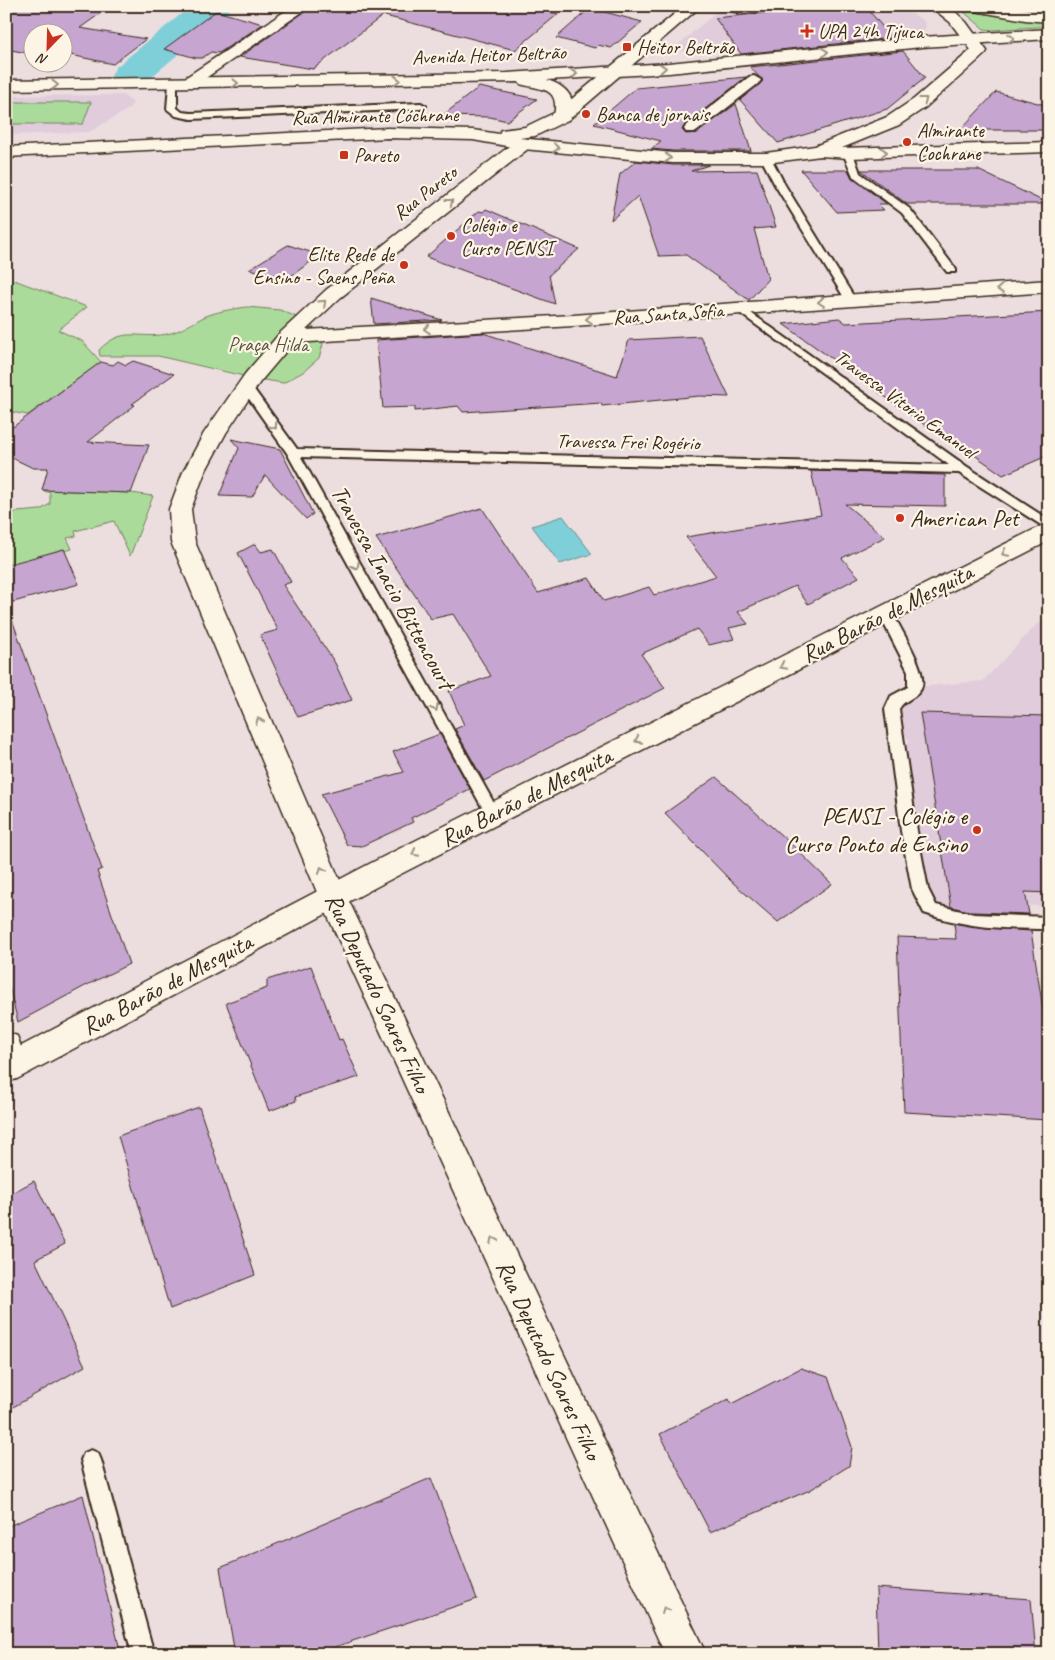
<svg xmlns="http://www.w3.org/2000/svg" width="1055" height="1660" font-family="Caveat,sans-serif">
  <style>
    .built { fill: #e1ccdb }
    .green { fill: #abdb9b; stroke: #73825c }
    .water { fill: #7fcfd9; stroke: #648d8e }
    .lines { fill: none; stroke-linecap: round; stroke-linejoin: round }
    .river { fill: #7fcfd9; fill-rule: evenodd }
    .building { fill: #c6a6d1; stroke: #3b2a1e }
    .service-casing { stroke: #3b2a1e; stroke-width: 4 }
    .pedestrian-casing { stroke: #3b2a1e; stroke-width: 4 }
    .minor-casing { stroke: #3b2a1e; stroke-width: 3 }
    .tertiary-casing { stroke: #3b2a1e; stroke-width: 3 }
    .secondary-casing { stroke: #3b2a1e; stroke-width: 3 }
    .service { fill: #fcf5e5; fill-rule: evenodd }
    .pedestrian { fill: #fcf5e5; fill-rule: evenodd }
    .minor { fill: #fcf5e5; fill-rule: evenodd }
    .tertiary { fill: #fcf5e5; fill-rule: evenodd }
    .secondary { fill: #fcf5e5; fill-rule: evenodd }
    .oneway { stroke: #9c9082 }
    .poi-dot { fill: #c8321e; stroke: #fcf5e5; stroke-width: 2 }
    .labels { text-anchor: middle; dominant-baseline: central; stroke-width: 4.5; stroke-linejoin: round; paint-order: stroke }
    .far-poi-label { font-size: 20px; fill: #3b2a1e; stroke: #fcf5e5; text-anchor: start }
    .far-street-label { font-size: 20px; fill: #3b2a1e; stroke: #fcf5e5 }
    .far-park-label { font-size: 20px; fill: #57563d; stroke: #fcf5e5 }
    .poi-label { font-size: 24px; fill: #3b2a1e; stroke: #fcf5e5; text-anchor: start }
    .street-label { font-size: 24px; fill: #3b2a1e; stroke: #fcf5e5 }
  </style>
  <rect width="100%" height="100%" fill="#ecdddf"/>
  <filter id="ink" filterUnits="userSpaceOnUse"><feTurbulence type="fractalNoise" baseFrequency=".02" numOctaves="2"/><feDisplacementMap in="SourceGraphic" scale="10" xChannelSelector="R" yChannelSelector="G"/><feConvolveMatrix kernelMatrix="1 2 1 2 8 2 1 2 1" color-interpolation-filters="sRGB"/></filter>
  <g filter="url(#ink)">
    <g class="built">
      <path d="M723 6H892L914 15 923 20 926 26 924 30 917 32 698 54H691L678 49 676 47Z"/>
      <path d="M123 95 133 103 129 109 89 132 6 135V96Z"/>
      <path d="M1049 620V906L958 904 919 909 894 756 910 741 897 727 903 716 893 693 905 688 983 681 1037 624Z"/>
    </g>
    <g class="green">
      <path d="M969 11 1034 21H1049V26L992 30 984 29 964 12Z"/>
      <path d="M11 102H91L83 124H6V112Z"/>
      <path d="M6 277 87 307 58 330 82 341 101 362 28 415 6 411Z"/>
      <path d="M247 307 280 310 306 321 318 331 323 344 319 358 303 372 283 383 252 378 158 356H100L99 350C124 325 138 340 167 334 182 331 193 322 206 316 219 311 233 309 247 307Z"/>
      <path d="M42 490 131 493 153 496 130 556 114 521 75 531 76 536 67 538 72 549 65 551 64 549 26 560 6 568V556L9 553 6 551V513L40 510 50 504V493Z"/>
    </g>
    <path class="water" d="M563 516 592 554 560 564 532 526Z"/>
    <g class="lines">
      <path class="river" d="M191 6H231L226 14 144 83 130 86 116 83 111 75 116 67Z"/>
    </g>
    <g class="building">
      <path d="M6 6H111L80 28 146 39 113 64 66 54 62 57V32H32V54L6 49Z"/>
      <path d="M313 6H524L558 14 515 50 385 16V14L313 69 240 57Z"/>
      <path d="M833 6H865L892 38 741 54 715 18Z"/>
      <path d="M590 8 642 22 611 48 598 45 595 48 556 38Z"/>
      <path d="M216 11 263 24 219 53 211 52 202 58H196L164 49Z"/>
      <path d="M903 51 925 78 887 109 778 143 740 100 763 81 750 67Z"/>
      <path d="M746 77 685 125 682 130 686 134 697 133 736 104 751 151H673L651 149 661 141 594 124 636 88Z"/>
      <path d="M479 87 537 99 507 121 490 117 442 116Z"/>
      <path d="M996 92 1049 106V130H960Z"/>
      <path d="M636 161 673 165H709L691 171 757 170 776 227 754 229 768 279 749 300 686 255 659 256 638 196 611 220 620 174Z"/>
      <path d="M801 170H848L852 178 887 204H878L884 210 837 212Z"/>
      <path d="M861 170H978L1049 204H907Z"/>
      <path d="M486 209 579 249 549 275 555 304 426 257 479 211 483 212Z"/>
      <path d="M288 245 320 255 288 278 249 269Z"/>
      <path d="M371 298 442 320 374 324Z"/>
      <path d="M1049 312V455L1003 475 946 435V440L783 324 839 318 846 323Z"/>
      <path d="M483 333 617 376 629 340 700 336 729 397 699 396 602 406 601 403 463 412 458 406 415 411V407L383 408 376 340Z"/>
      <path d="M118 361 126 365 133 361 174 374 132 404 135 405 88 442 149 445 131 493 42 490 48 468H33L6 455V432L101 362 113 365Z"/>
      <path d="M231 439 280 449 313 514 306 519 265 475 252 497 219 496 239 448Z"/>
      <path d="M811 471 945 475V506L845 504 885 537 842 558 859 577 808 604 795 586 738 612 748 624 729 628 734 639 709 645 697 629 641 654 665 688 484 781 455 729 464 725 449 691 491 676 453 614 431 619 376 538 482 508 538 593 589 578 604 601 649 587 654 595 716 576 686 537 821 515Z"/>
      <path d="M255 544 261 552 273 549 291 582 283 585 335 663 352 700 298 717 260 635 278 630 238 553Z"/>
      <path d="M64 549 79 584 6 604V565Z"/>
      <path d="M10 614 102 869 97 871 129 964 87 985 18 1022 6 975V615Z"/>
      <path d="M920 713 1049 716V893L1025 892 1029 914 974 912 951 907Z"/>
      <path d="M440 734 470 789 411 818 413 822 362 846 347 845 321 794 404 772 393 752Z"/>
      <path d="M716 777 791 844 832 884 778 922 731 881 665 813Z"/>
      <path d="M954 923 986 928 1031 931 1049 1049V1120L904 1112 897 937 956 939Z"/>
      <path d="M311 966 339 1040 342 1039 359 1077 295 1097 296 1101 269 1111 226 1003 267 988V980Z"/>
      <path d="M199 1107 255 1275 170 1309 118 1136Z"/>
      <path d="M34 1181 65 1244 35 1260 85 1366 6 1411V1196Z"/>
      <path d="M801 1368 828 1377 852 1447 849 1466 810 1490 710 1532 660 1434 729 1399 731 1404Z"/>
      <path d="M431 1478 477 1599 314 1654H235L220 1568Z"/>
      <path d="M83 1495 121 1654H6V1527Z"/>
      <path d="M876 1588 1031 1599 1036 1654H878Z"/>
    </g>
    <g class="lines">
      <g class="service-casing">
        <g id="service">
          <path d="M722 6 757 8 761 10C752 16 731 12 722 6Z"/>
          <path d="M173 81 177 84V108L182 112 191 113 421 103 426 106 421 109 191 119 176 116 167 109 169 84Z"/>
          <path d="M15 149 20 152 6 163V155Z"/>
          <path d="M848 150 853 153 860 173 910 209 955 268 956 270 955 272H947L902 213 853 176 843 153Z"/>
          <path d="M766 155 771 158 785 185 855 299 854 301 850 302 845 299 775 185 761 158Z"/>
          <path d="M741 306 966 466 1049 520V530L959 473 301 457 500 814 498 818 493 820 488 818 287 453 240 386 242 384H250L297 449 949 465 737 311 736 309Z"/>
          <path d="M886 610 891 611 893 614C901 630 929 673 921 689 916 699 904 699 899 709L917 831 928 889 936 905 974 914 1049 917V929C1006 929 966 928 924 913L912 889 901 831 885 709 891 696 908 687V671L879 614 881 611Z"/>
          <path d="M91 1450 98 1453 101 1460 154 1654H132L81 1460 84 1453Z"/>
        </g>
      </g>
      <g class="pedestrian-casing">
        <path id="pedestrian" d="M754 76 761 80 759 83 696 132H686L684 129 686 126 749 77Z"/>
      </g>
      <g class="minor-casing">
        <g id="minor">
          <path d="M293 6H311L194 86H182L180 83 182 80Z"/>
          <path d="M523 139 529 140 532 144 529 148 340 298 306 330 573 315 1049 280V292L573 326 293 343 260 382 226 433 205 472 191 509 195 542 347 897 706 1654H665L319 897 171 542 169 509 183 472 204 433 245 374 280 333 326 290 517 140Z"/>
          <path d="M6 1032 17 1036 28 1066 23 1075 12 1079 6 1077Z"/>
        </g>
      </g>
      <g class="tertiary-casing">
        <g id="tertiary">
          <path d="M684 6H701L568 120 535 136 519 138 673 153H766L815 146 887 117 914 99 971 50 950 22 930 6H949L966 22 987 51 985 54 926 107 899 125 842 148 1049 142V152L848 158 821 156 766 163H673L523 149 473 140 388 138 6 157V147L388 128 473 130 499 134 501 130 525 127 556 112Z"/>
          <path d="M1049 524V541L393 878 17 1079 6 1082V1054L373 862 1041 526Z"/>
        </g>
      </g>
      <g class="secondary-casing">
        <g id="secondary">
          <path d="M968 6H1002L1049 12V22L1025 20 975 11 970 9Z"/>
          <path d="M1049 29V39L922 47 669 73 547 80C565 85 581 100 568 120H556L554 116C560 87 542 90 520 84L519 82 6 90V80L507 73 669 63 922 37Z"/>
        </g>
      </g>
      <use href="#service" class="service"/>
      <use href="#pedestrian" class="pedestrian"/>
      <use href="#minor" class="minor"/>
      <use href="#tertiary" class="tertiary"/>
      <use href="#secondary" class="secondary"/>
    </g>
    <defs><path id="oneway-chevron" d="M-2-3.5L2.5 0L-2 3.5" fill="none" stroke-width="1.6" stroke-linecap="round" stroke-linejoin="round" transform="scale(1.25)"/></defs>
    <g class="oneway">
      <use href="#oneway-chevron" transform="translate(1011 38) rotate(-4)"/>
      <use href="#oneway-chevron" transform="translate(825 52) rotate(-6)"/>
      <use href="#oneway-chevron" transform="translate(663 68) rotate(-4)"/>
      <use href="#oneway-chevron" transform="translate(574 74) rotate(-4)"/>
      <use href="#oneway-chevron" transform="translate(397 80) rotate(-1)"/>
      <use href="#oneway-chevron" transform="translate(235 83) rotate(-1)"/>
      <use href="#oneway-chevron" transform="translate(55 85)"/>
      <use href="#oneway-chevron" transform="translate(924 100) rotate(-38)"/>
      <use href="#oneway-chevron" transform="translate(556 148) rotate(6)"/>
      <use href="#oneway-chevron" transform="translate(884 152) rotate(-2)"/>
      <use href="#oneway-chevron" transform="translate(668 158) rotate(3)"/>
      <use href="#oneway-chevron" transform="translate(450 202) rotate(-38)"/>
      <use href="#oneway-chevron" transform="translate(1000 289) rotate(176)"/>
      <use href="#oneway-chevron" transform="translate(821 302) rotate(175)"/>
      <use href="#oneway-chevron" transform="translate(323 303) rotate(-43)"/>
      <use href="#oneway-chevron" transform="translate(589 319) rotate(176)"/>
      <use href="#oneway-chevron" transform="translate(427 329) rotate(176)"/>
      <use href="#oneway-chevron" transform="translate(274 426) rotate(55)"/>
      <use href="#oneway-chevron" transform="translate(1005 553) rotate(153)"/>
      <use href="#oneway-chevron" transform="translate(356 566) rotate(61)"/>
      <use href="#oneway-chevron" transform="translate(783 666) rotate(153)"/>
      <use href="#oneway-chevron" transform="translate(435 708) rotate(61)"/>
      <use href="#oneway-chevron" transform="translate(259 721) rotate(-113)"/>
      <use href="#oneway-chevron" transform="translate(638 740) rotate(153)"/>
      <use href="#oneway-chevron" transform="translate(415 853) rotate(153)"/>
      <use href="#oneway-chevron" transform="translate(322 870) rotate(-113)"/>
      <use href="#oneway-chevron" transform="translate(493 1240) rotate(-115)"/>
      <use href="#oneway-chevron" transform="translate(665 1610) rotate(-115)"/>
    </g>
  </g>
  <g class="poi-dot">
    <path d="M804.5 23.5h5v5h5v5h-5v5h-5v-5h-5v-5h5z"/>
    <rect x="622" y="42" width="10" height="10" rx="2.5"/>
    <circle cx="586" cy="114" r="5"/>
    <circle cx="907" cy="142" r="5"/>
    <rect x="339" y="150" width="10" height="10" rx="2.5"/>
    <circle cx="451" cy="236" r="5"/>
    <circle cx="404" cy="265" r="5"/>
    <circle cx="900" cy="518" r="5"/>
    <circle cx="977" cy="830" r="5"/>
  </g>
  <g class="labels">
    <g class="far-poi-label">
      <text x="818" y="31">UPA 24h Tijuca</text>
      <text x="637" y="47">Heitor Beltrão</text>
      <text x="596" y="114">Banca de jornais</text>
      <text x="917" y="130">Almirante<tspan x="917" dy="23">Cochrane</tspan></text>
      <text x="354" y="155">Pareto</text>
      <text x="461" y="225">Colégio e<tspan x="461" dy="23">Curso PENSI</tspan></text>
      <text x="394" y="254" text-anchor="end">Elite Rede de<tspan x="394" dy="23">Ensino - Saens Peña</tspan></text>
    </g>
    <g class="far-street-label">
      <text transform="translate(489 55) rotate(-2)">Avenida Heitor Beltrão</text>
      <text transform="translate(375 116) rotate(-1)">Rua Almirante Cóchrane</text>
      <text transform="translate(425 193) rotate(-38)">Rua Pareto</text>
      <text transform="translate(668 314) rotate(-4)">Rua Santa Sofia</text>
      <text transform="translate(905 404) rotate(36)">Travessa Vitorio Emanuel</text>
      <text transform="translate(628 442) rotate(1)">Travessa Frei Rogério</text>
    </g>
    <g class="far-park-label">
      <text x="268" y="344">Praça Hilda</text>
    </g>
    <g class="poi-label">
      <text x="910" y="518">American Pet</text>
      <text x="967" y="816" text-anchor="end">PENSI - Colégio e<tspan x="967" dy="28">Curso Ponto de Ensino</tspan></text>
    </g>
    <g class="street-label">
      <text transform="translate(393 587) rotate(61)">Travessa Inacio Bittencourt</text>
      <text transform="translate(887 613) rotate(-27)">Rua Barão de Mesquita</text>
      <text transform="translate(526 797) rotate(-27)">Rua Barão de Mesquita</text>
      <text transform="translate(167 984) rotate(-28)">Rua Barão de Mesquita</text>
      <text transform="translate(378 993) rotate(65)">Rua Deputado Soares Filho</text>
      <text transform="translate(549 1360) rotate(65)">Rua Deputado Soares Filho</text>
    </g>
  </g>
  <rect width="1055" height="1660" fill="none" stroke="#fcf5e5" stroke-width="25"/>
  <rect x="12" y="12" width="1030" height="1635" fill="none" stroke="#3b2a1e" stroke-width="2" filter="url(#ink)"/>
  <g transform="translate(48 48) rotate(203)"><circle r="24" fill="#fcf5e5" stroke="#afa495"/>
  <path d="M0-4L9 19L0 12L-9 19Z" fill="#c8321e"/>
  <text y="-8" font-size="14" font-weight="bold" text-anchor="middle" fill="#3b2a1e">N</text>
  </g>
</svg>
